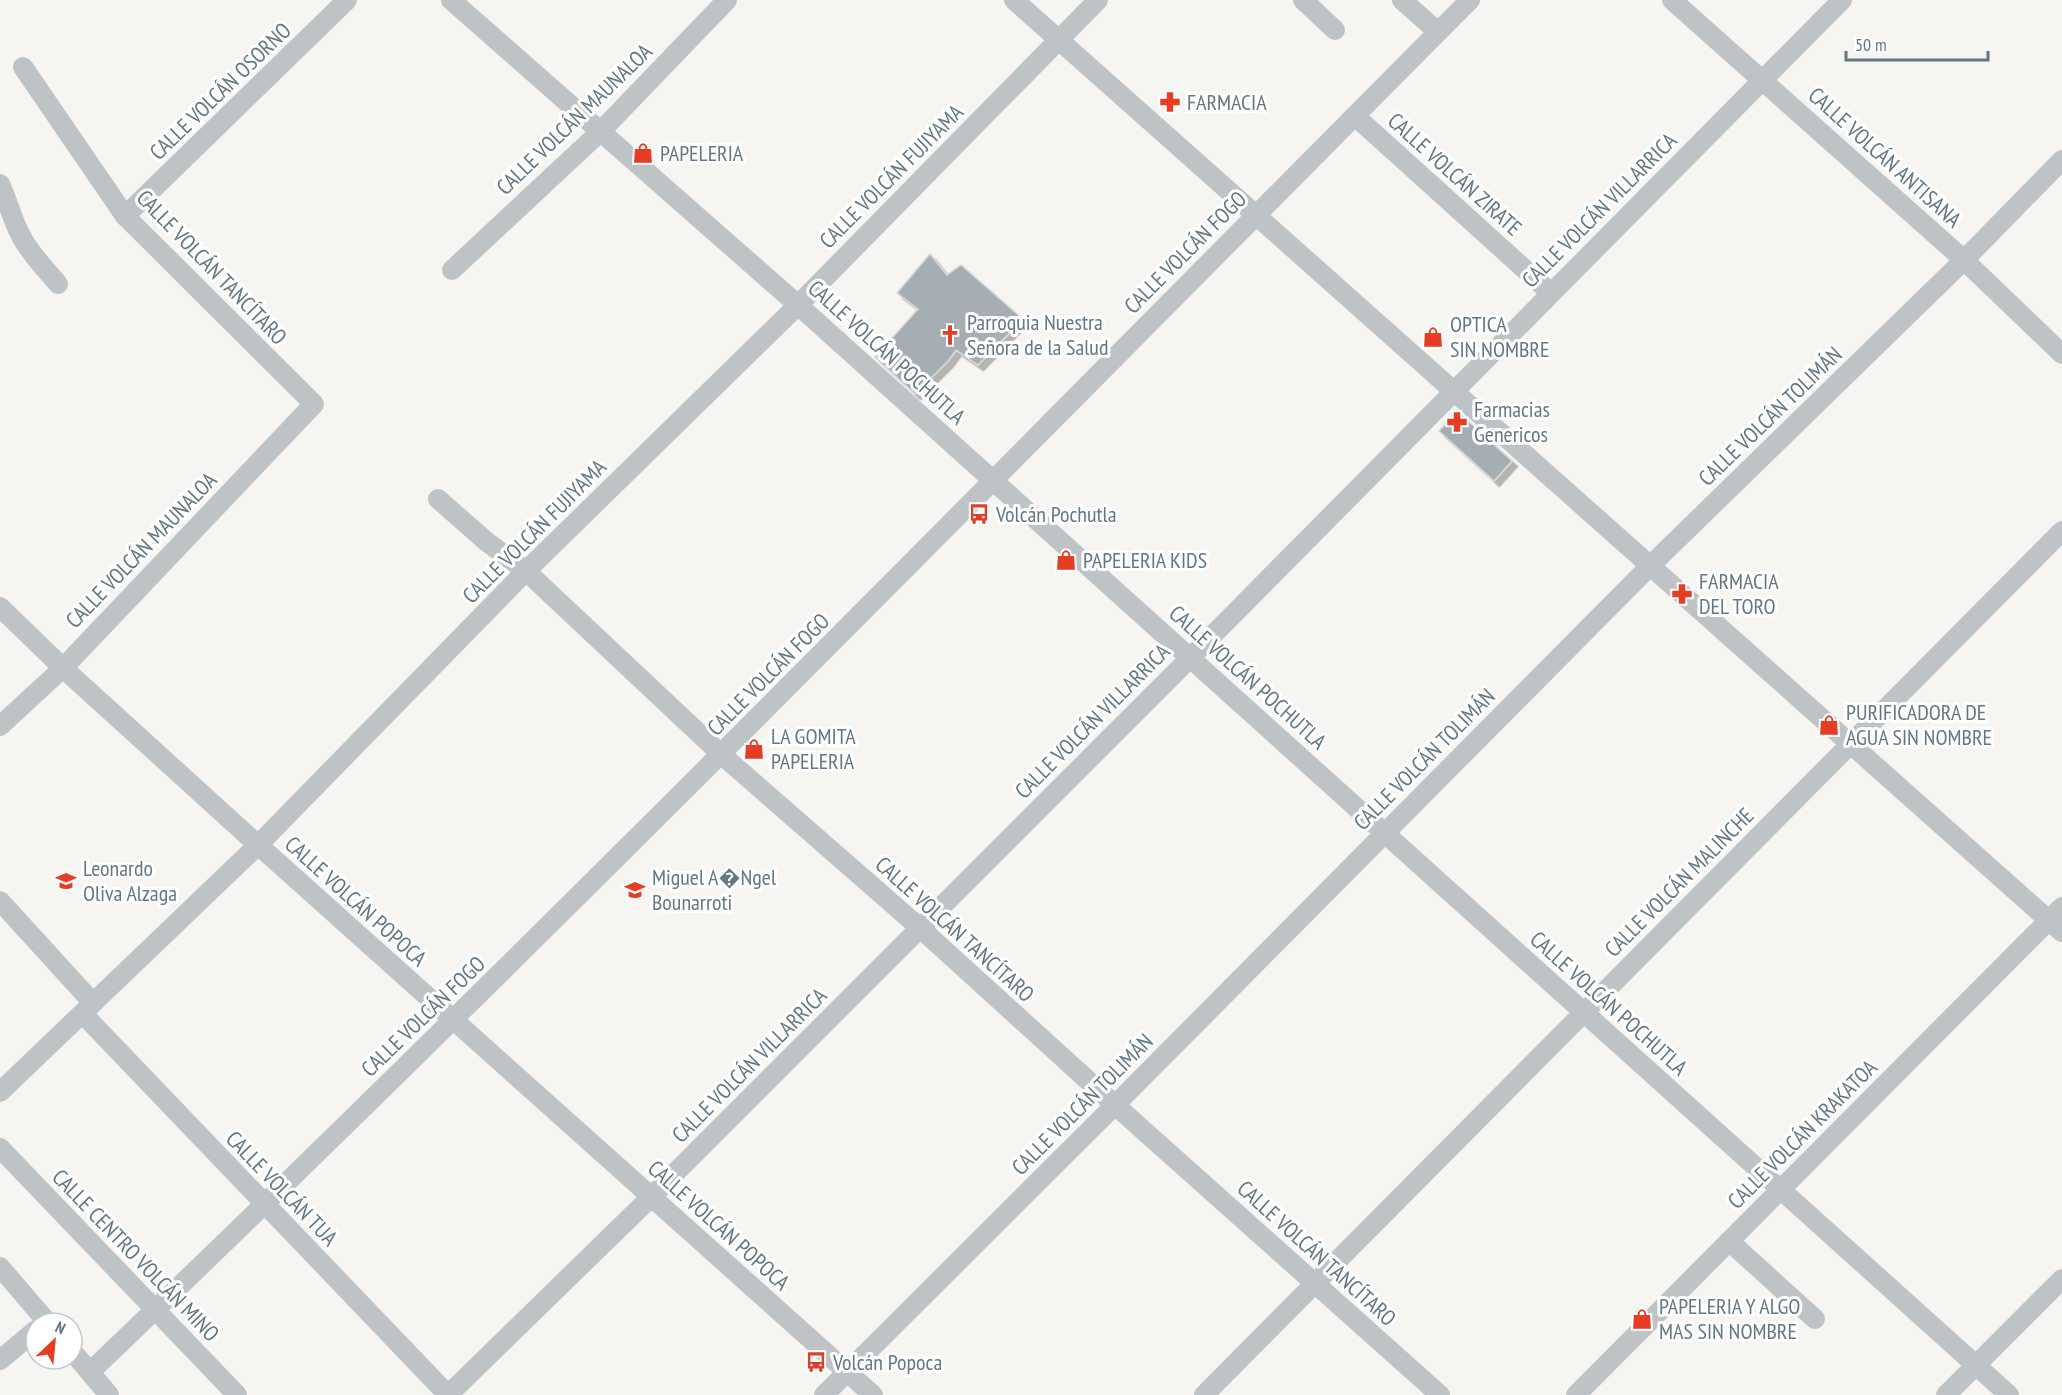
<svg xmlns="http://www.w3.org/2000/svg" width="2062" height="1395" font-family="'PT Sans Narrow',sans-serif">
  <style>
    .building { fill: #a5afb3; stroke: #d7d7d4; stroke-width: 1.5; filter: url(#shadow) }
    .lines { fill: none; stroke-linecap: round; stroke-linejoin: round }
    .street { stroke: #bec3c6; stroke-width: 20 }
    .labels { text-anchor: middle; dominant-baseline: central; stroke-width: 6; stroke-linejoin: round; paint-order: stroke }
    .street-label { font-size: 22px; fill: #647883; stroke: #fff }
    .poi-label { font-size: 22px; fill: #647883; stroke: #fff; text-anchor: start }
  </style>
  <defs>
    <filter id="shadow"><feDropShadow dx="5.5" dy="5.5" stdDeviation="0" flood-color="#0004"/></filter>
  </defs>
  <rect width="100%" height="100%" fill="#f6f5f2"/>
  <g class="building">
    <path d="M930 254 947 275 961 265 1023 319 978 365 956 350 948 361 915 394 875 357 918 309 897 293Z"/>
    <path d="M1457 411 1512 461 1494 481 1439 431Z"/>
  </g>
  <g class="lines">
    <g class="street">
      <path d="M451 0 798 305 2009 1395"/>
      <path d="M1014 0 2062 932"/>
      <path d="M1303 0 1335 30"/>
      <path d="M1402 0 1438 32"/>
      <path d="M1672 0 1964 260 2062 354"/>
      <path d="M1355 116 1551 293"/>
      <path d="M0 184C10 206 15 231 30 250 38 262 49 273 58 284"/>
      <path d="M125 216 347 0"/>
      <path d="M452 270 601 131 727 0"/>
      <path d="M438 499 487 542 526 571 722 755 919 927 1115 1105 1440 1395"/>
      <path d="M0 607 63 668 258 845 873 1395"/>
      <path d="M0 726 63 668 314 404 125 216 23 67"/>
      <path d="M0 901 93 1003"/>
      <path d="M83 1014 448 1395"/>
      <path d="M0 1092 258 845 526 571 798 305 1098 0"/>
      <path d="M0 1148 237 1395"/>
      <path d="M1729 1241 1815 1319"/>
      <path d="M0 1267 48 1323"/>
      <path d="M72 1351 109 1395"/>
      <path d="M0 1360 36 1330"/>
      <path d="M90 1372C559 924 1012 460 1470 0"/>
      <path d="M448 1395 651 1197 1190 658 1842 0"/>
      <path d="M824 1395 1115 1105 1651 565 1964 260 2062 160"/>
      <path d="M1204 1395 2062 531"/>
      <path d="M1576 1395 2062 907"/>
      <path d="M1946 1395 2062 1279"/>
    </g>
  </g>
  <defs>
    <g id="pharmacy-bare" transform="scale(1.62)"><path d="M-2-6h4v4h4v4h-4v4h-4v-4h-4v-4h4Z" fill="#e43d24" stroke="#fff" stroke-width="2.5" paint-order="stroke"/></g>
    <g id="shop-bare" transform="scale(1.62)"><path d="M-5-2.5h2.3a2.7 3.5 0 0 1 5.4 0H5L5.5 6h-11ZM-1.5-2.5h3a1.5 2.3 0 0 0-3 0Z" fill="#e43d24" stroke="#fff" stroke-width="2.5" paint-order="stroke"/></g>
    <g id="church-bare" transform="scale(1.62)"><path d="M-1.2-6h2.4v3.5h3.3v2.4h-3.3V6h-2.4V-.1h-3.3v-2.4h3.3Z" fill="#e43d24" stroke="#fff" stroke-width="2.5" paint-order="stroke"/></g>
    <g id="bus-bare" transform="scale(1.62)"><path d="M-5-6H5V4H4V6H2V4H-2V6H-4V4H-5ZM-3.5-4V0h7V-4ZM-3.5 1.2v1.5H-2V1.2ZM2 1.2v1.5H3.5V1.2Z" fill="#e43d24" stroke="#fff" stroke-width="2.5" paint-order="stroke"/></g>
    <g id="school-bare" transform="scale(1.62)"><path d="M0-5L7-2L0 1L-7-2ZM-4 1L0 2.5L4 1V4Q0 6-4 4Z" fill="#e43d24" stroke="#fff" stroke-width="2.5" paint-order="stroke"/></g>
  </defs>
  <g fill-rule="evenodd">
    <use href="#pharmacy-bare" x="1170" y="102"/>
    <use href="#shop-bare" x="643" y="153"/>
    <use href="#church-bare" x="950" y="335"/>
    <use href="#shop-bare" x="1433" y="337"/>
    <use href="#pharmacy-bare" x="1457" y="422"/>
    <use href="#bus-bare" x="979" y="514"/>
    <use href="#shop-bare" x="1066" y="560"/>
    <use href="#pharmacy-bare" x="1682" y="594"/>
    <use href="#shop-bare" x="1829" y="725"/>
    <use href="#shop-bare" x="754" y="749"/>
    <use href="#school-bare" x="66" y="881"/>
    <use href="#school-bare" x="635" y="890"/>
    <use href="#shop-bare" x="1642" y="1319"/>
    <use href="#bus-bare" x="816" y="1362"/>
  </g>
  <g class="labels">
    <g class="street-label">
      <text transform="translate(220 91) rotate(-44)">CALLE VOLCÁN OSORNO</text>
      <text transform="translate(574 119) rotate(-44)">CALLE VOLCÁN MAUNALOA</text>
      <text transform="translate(1885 157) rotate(42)">CALLE VOLCÁN ANTISANA</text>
      <text transform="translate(1455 174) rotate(42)">CALLE VOLCÁN ZIRATE</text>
      <text transform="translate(891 176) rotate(-45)">CALLE VOLCÁN FUJIYAMA</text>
      <text transform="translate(1599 210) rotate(-45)">CALLE VOLCÁN VILLARRICA</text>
      <text transform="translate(1185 252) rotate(-45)">CALLE VOLCÁN FOGO</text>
      <text transform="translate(212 267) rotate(46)">CALLE VOLCÁN TANCÍTARO</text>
      <text transform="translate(887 352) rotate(42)">CALLE VOLCÁN POCHUTLA</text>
      <text transform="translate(1770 416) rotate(-44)">CALLE VOLCÁN TOLIMÁN</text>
      <text transform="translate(534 531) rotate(-45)">CALLE VOLCÁN FUJIYAMA</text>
      <text transform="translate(141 550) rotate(-46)">CALLE VOLCÁN MAUNALOA</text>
      <text transform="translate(768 674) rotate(-45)">CALLE VOLCÁN FOGO</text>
      <text transform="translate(1248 677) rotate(42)">CALLE VOLCÁN POCHUTLA</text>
      <text transform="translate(1092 721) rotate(-45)">CALLE VOLCÁN VILLARRICA</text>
      <text transform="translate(1424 759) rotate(-45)">CALLE VOLCÁN TOLIMÁN</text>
      <text transform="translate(1679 882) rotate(-45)">CALLE VOLCÁN MALINCHE</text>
      <text transform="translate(356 901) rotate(42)">CALLE VOLCÁN POPOCA</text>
      <text transform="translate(955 929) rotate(42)">CALLE VOLCÁN TANCÍTARO</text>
      <text transform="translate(1609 1003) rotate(42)">CALLE VOLCÁN POCHUTLA</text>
      <text transform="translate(423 1016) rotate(-44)">CALLE VOLCÁN FOGO</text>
      <text transform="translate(749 1065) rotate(-45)">CALLE VOLCÁN VILLARRICA</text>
      <text transform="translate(1082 1104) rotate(-45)">CALLE VOLCÁN TOLIMÁN</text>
      <text transform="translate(1802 1134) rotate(-45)">CALLE VOLCÁN KRAKATOA</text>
      <text transform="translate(282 1188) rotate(46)">CALLE VOLCÁN TUA</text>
      <text transform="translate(719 1225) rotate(42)">CALLE VOLCÁN POPOCA</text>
      <text transform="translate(1317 1253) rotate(42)">CALLE VOLCÁN TANCÍTARO</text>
      <text transform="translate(136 1255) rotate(46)">CALLE CENTRO VOLCÁN MINO</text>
    </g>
    <g class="poi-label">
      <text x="1187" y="102">FARMACIA</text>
      <text x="660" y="153">PAPELERIA</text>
      <text x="967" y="322">Parroquia Nuestra<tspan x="967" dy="25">Señora de la Salud</tspan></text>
      <text x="1450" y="324">OPTICA<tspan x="1450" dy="25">SIN NOMBRE</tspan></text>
      <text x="1474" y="409">Farmacias<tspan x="1474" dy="25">Genericos</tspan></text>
      <text x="996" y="514">Volcán Pochutla</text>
      <text x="1083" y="560">PAPELERIA KIDS</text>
      <text x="1699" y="581">FARMACIA<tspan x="1699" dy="25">DEL TORO</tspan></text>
      <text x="1846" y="712">PURIFICADORA DE<tspan x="1846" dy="25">AGUA SIN NOMBRE</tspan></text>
      <text x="771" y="736">LA GOMITA<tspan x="771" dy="25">PAPELERIA</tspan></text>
      <text x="83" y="868">Leonardo<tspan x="83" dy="25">Oliva Alzaga</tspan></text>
      <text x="652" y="877">Miguel A�Ngel<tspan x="652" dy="25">Bounarroti</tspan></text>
      <text x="1659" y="1306">PAPELERIA Y ALGO<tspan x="1659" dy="25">MAS SIN NOMBRE</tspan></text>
      <text x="833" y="1362">Volcán Popoca</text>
    </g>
  </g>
  <g transform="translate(54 1341) rotate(26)"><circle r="28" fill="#ffffff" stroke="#c1c9cd" stroke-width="1.5"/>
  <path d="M0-4.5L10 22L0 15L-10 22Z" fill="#e43d24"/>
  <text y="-9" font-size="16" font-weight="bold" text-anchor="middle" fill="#647883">N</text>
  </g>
  <path d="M1846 51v9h142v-9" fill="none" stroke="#647883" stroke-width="3"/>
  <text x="1855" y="51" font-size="18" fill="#647883" stroke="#ffffff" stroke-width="4.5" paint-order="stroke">50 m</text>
</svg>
